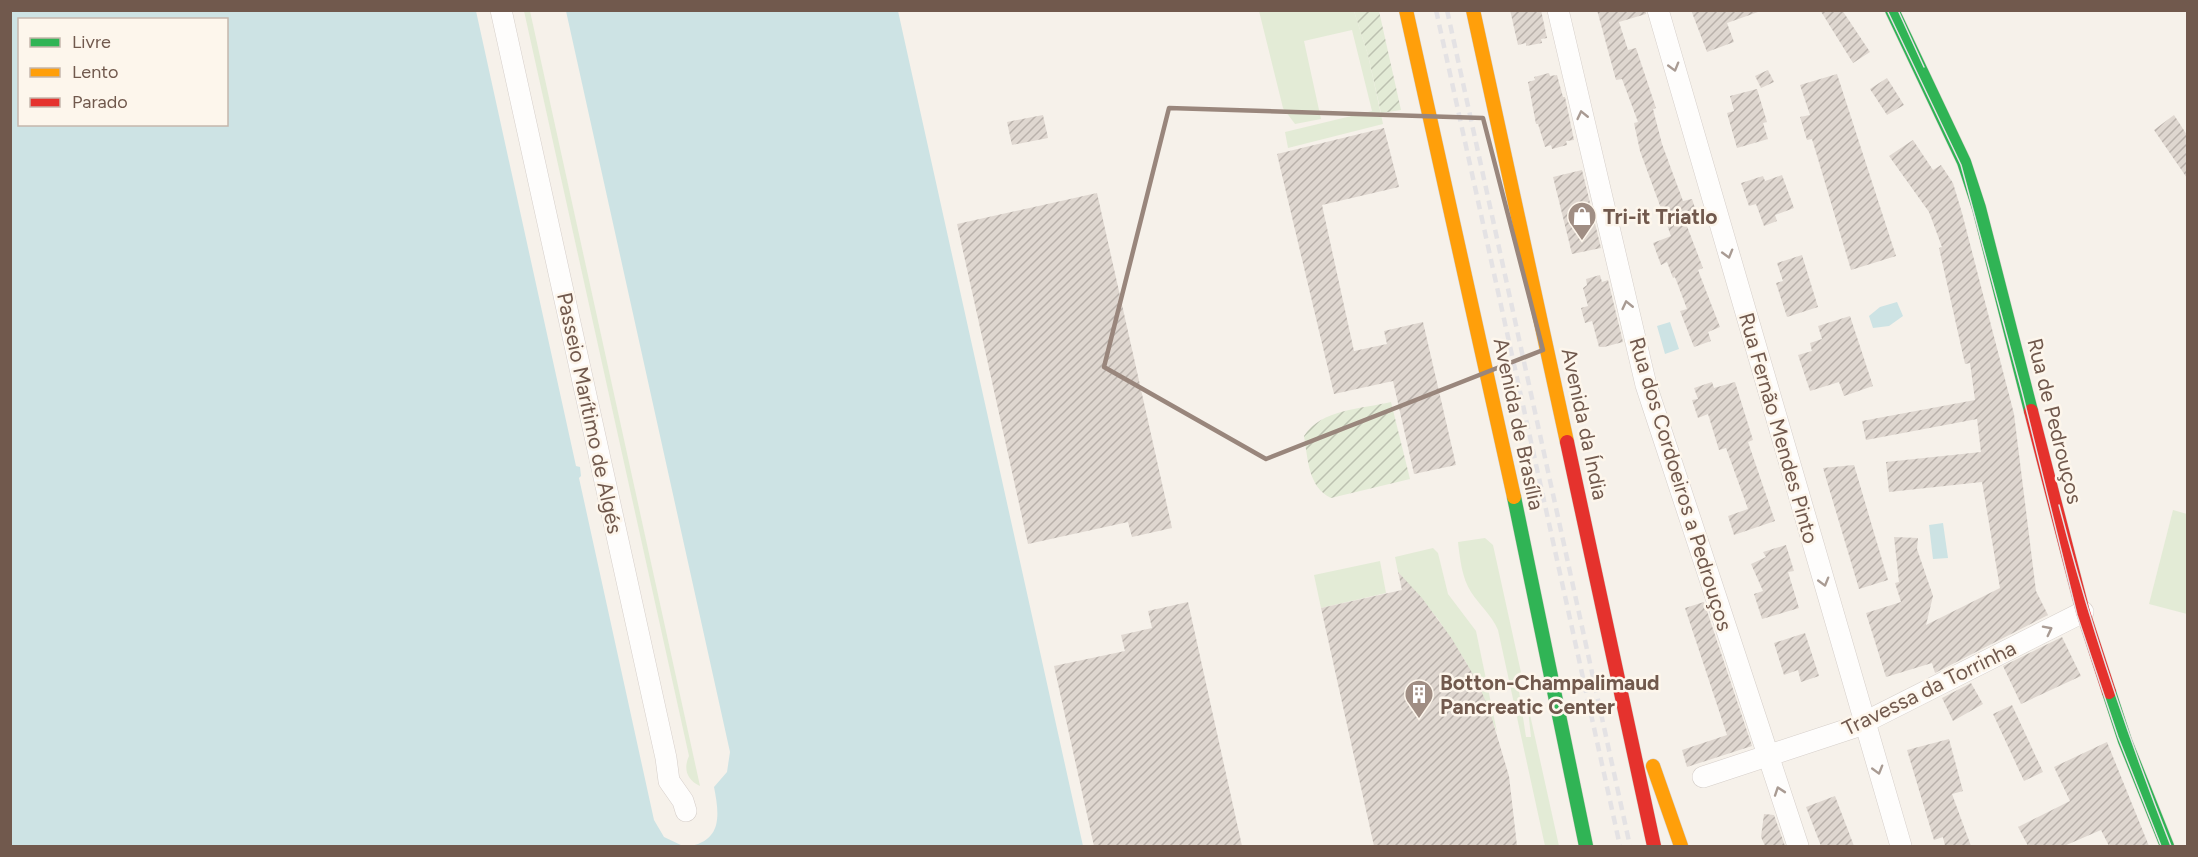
<svg xmlns="http://www.w3.org/2000/svg" width="2198" height="857" font-family="Figtree,sans-serif">
  <style>
    .grass { fill: #e3ebd6 }
    .garden { fill: url(#garden-furrows) }
    .water { fill: #cde3e4; fill-rule: evenodd }
    .building { fill: url(#building-hatch) }
    .lines { fill: none; stroke-linecap: round; stroke-linejoin: round }
    .street-casing { stroke: #d5cec9; stroke-width: 22 }
    .fast-casing { stroke: #d4cec7; stroke-width: 15 }
    .slow-casing { stroke: #d4cec7; stroke-width: 15 }
    .jam-casing { stroke: #d4cec7; stroke-width: 15 }
    .street { stroke: #fefdfc; stroke-width: 21 }
    .fast { stroke: #30b455; stroke-width: 14 }
    .slow { stroke: #ff9f0a; stroke-width: 14 }
    .jam { stroke: #e5322d; stroke-width: 14 }
    .tram { stroke: #e4e2e4; stroke-width: 1.5 }
    .rail { stroke: #e4e2e4; stroke-width: 4.5; stroke-dasharray: 9 6; stroke-linecap: butt }
    .oneway { stroke: #a99b93 }
    .marked { fill: none; stroke: #99867c; stroke-width: 4.5; stroke-linejoin: round }
    .labels { text-anchor: middle; dominant-baseline: central; stroke-width: 5; stroke-linejoin: round; paint-order: stroke }
    .poi-label { font-size: 21px; font-weight: bold; fill: #71594d; stroke: #fdf6ec; text-anchor: start }
    .street-label { font-size: 21px; fill: #71594d; stroke: #fdf6ec }
  </style>
  <defs>
    <pattern id="garden-furrows" width="10" height="10" patternUnits="userSpaceOnUse" patternTransform="scale(1.5)"><rect width="10" height="10" fill="#e3ebd6"/><path d="M-1 1l2-2M0 10L10 0M9 11l2-2" fill="none" stroke="#bcc1b0"/></pattern>
    <pattern id="building-hatch" width="6" height="6" patternUnits="userSpaceOnUse" patternTransform="scale(1.5)"><rect width="6" height="6" fill="#dfd7d0"/><path d="M-1 1l2-2M0 6l6-6M5 7l2-2" fill="none" stroke="#b9b1ab"/></pattern>
  </defs>
  <rect width="100%" height="100%" fill="#f6f1ea"/>
  <g class="grass">
    <path d="M524 11H530L700 786C687 780 683 769 689 756Z"/>
    <path d="M1259 11H1354L1368 55 1383 124 1288 148 1285 132 1372 111 1352 30 1304 41 1321 119 1295 124 1283 108Z"/>
    <path d="M2173 510 2187 514V614L2149 604Z"/>
    <path d="M1485 538 1493 545 1522 677 1517 678 1526 737H1531L1527 701 1559 846H1545L1498 630C1491 614 1480 606 1471 592 1462 578 1460 559 1458 542Z"/>
    <path d="M1433 548 1438 553 1448 594 1476 631 1497 732 1466 662 1438 619 1398 572 1395 557Z"/>
    <path d="M1380 561 1386 593 1321 608 1314 575Z"/>
  </g>
  <g class="garden">
    <path d="M1354 11H1379L1401 110 1381 113 1368 55Z"/>
    <path d="M1391 402 1410 479 1331 498C1308 487 1308 459 1304 436 1321 409 1362 409 1391 402Z"/>
  </g>
  <g class="water">
    <path d="M10 11H476L576 466 580 467 581 476 579 478 654 820 664 837 683 846H11ZM20 20H226V124H20Z"/>
    <path d="M566 11H898L1083 846H691C723 839 719 813 714 787L727 772 730 752Z"/>
    <path d="M1897 302 1903 316 1889 326 1873 328 1869 316 1880 307Z"/>
    <path d="M1670 322 1679 349 1665 354 1657 326Z"/>
    <path d="M1943 523 1948 558 1933 559 1929 525Z"/>
  </g>
  <g class="building">
    <path d="M1510 10H1541L1547 38 1541 39 1542 43 1526 46V43L1518 45Z"/>
    <path d="M1597 10H1646V14L1619 22 1628 50 1636 48 1656 108 1653 109 1662 144 1683 201 1692 199 1698 217 1685 221 1703 268 1698 270 1720 327 1708 332 1711 341 1694 347 1680 311 1687 309 1675 277 1673 278 1667 262 1661 265 1653 243 1671 236 1640 151 1634 123 1638 122 1622 79 1616 80Z"/>
    <path d="M1691 10H1758V12L1727 23 1734 42 1707 52Z"/>
    <path d="M1820 10H1842L1870 52 1853 63Z"/>
    <path d="M1768 70 1774 82 1761 88 1755 76Z"/>
    <path d="M1549 73 1550 76 1557 75 1563 97H1565L1574 140 1566 141 1567 145 1552 149 1551 145 1545 147 1538 124H1536L1528 82 1535 80 1534 77Z"/>
    <path d="M1837 74 1896 256 1851 270 1812 139 1807 140 1800 117 1810 115 1800 85Z"/>
    <path d="M1887 78 1904 105 1887 115 1870 89Z"/>
    <path d="M1757 89 1767 122 1763 123 1768 139 1737 148 1727 113 1734 111 1730 96Z"/>
    <path d="M1043 115 1048 138 1012 145 1007 122Z"/>
    <path d="M2174 115 2187 135V178L2154 130Z"/>
    <path d="M1384 128 1399 187 1322 205 1354 351 1387 344 1384 331 1423 322 1456 465 1414 474 1393 381 1334 394 1277 154Z"/>
    <path d="M1913 140 1933 170 1941 165 1953 183 1962 213 2014 414 2036 591 2048 615 1935 673 1932 663 1886 677 1866 613 1901 602 1895 583 1899 582 1894 537 1918 538 1917 549 1933 596 1926 625 2000 588 1982 482 1889 492 1886 462 1981 452 1977 419 1866 440 1862 421 1975 400 1970 363 1965 364 1939 248 1942 247 1929 212 1889 156Z"/>
    <path d="M1582 170 1601 248 1572 254 1553 177Z"/>
    <path d="M1782 175 1794 208 1775 215 1777 221 1764 226 1756 204 1749 206 1741 183 1763 176 1765 181Z"/>
    <path d="M1097 193 1172 528 1132 537 1128 522 1028 544 957 224Z"/>
    <path d="M1802 255 1818 307 1787 317 1776 283 1783 281 1777 263Z"/>
    <path d="M1600 275 1602 282 1608 280 1623 342 1604 347H1599L1592 321 1585 323 1581 308 1588 306 1583 288 1587 285 1586 279Z"/>
    <path d="M1850 316 1873 386 1844 396 1839 382 1810 391 1798 355 1812 351 1810 343 1822 339 1818 326Z"/>
    <path d="M1712 382 1714 388 1735 382 1753 440 1748 442 1775 521 1734 535 1728 516 1748 509 1726 448 1719 450 1708 414 1698 418 1692 400 1698 399 1694 388Z"/>
    <path d="M1854 465 1888 580 1859 589 1823 468Z"/>
    <path d="M1786 545 1794 571 1788 572 1799 608 1762 619 1754 594 1763 591 1751 564 1766 557 1763 552Z"/>
    <path d="M1398 572 1422 598 1452 639 1477 681 1489 709 1509 776 1517 846H1374L1321 608 1402 590Z"/>
    <path d="M1188 602 1242 846H1094L1054 666 1125 651 1121 635 1152 628 1148 611Z"/>
    <path d="M1704 602 1752 746 1687 767 1682 750 1727 735 1685 608Z"/>
    <path d="M1805 633 1819 676 1801 682 1798 670 1784 675 1774 643Z"/>
    <path d="M2062 637 2081 676 2021 704 2003 666Z"/>
    <path d="M1971 683 1983 704 1953 721 1942 698Z"/>
    <path d="M2012 705 2043 772 2024 781 1993 714Z"/>
    <path d="M1949 739 1963 791 1952 794 1971 846H1945L1943 837 1934 840 1907 750Z"/>
    <path d="M2107 742 2149 846H2109L2101 830 2064 846H2028L2018 827 2070 801 2054 767Z"/>
    <path d="M1835 796 1854 846H1821L1806 807Z"/>
    <path d="M1764 814 1774 815 1785 846H1765L1761 837Z"/>
  </g>
  <g class="lines">
    <g class="street-casing">
      <g id="street">
        <path d="M501 10 666 758 669 781 683 801 686 811"/>
        <path d="M1558 10 1646 385 1798 846"/>
        <path d="M1658 10 1901 846"/>
        <path d="M1703 777 1855 727 2083 612"/>
      </g>
    </g>
    <g class="fast-casing">
      <g id="fast">
        <path d="M1892 10 1964 162 1979 208 2031 411"/>
        <path d="M1514 497 1586 846"/>
        <path d="M2109 692 2125 741 2167 846"/>
      </g>
    </g>
    <g class="slow-casing">
      <g id="slow">
        <path d="M1406 10 1514 497"/>
        <path d="M1473 10 1567 442"/>
        <path d="M1653 766 1681 846"/>
      </g>
    </g>
    <g class="jam-casing">
      <g id="jam">
        <path d="M2031 411 2083 612 2109 692"/>
        <path d="M1567 442 1654 846"/>
      </g>
    </g>
    <use href="#street" class="street"/>
    <use href="#fast" class="fast"/>
    <use href="#slow" class="slow"/>
    <use href="#jam" class="jam"/>
    <g class="tram">
      <path d="M1887 10 1961 165 2022 392 2077 615 2118 737 2161 846"/>
      <path d="M1898 10 1924 67"/>
      <path d="M2059 505C2089 622 2127 734 2171 846"/>
    </g>
    <g class="rail">
      <path d="M1436 10 1620 846"/>
      <path d="M1447 10 1630 846"/>
    </g>
  </g>
  <defs><path id="oneway-chevron" d="M-2-3.5L2.5 0L-2 3.5" fill="none" stroke-width="1.6" stroke-linecap="round" stroke-linejoin="round" transform="scale(1.5)"/></defs>
  <g class="oneway">
    <use href="#oneway-chevron" transform="translate(1674 67) rotate(74)"/>
    <use href="#oneway-chevron" transform="translate(1582 115) rotate(-103)"/>
    <use href="#oneway-chevron" transform="translate(1728 254) rotate(74)"/>
    <use href="#oneway-chevron" transform="translate(1627 305) rotate(-103)"/>
    <use href="#oneway-chevron" transform="translate(1824 582) rotate(74)"/>
    <use href="#oneway-chevron" transform="translate(2048 630) rotate(-27)"/>
    <use href="#oneway-chevron" transform="translate(1878 770) rotate(74)"/>
    <use href="#oneway-chevron" transform="translate(1779 791) rotate(-109)"/>
  </g>
  <path class="marked" d="M1169 108 1483 118 1543 350 1266 459 1104 367Z"/>
  <defs>
    <g id="shop-pin" transform="scale(1.5)"><path d="M0 17L-7.5 6A9.5 9.5 0 1 1 7.5 6Z" fill="#a08e84" stroke="#fdf6ec"/><path d="M-5-2.5h2.3a2.7 3.5 0 0 1 5.4 0H5L5.5 6h-11ZM-1.5-2.5h3a1.5 2.3 0 0 0-3 0Z" fill="#fff"/></g>
    <g id="building-pin" transform="scale(1.5)"><path d="M0 17L-7.5 6A9.5 9.5 0 1 1 7.5 6Z" fill="#a08e84" stroke="#fdf6ec"/><path d="M-4-6H4V6H1V3H-1V6H-4ZM-2.5-4.3h1.7v1.8h-1.7ZM.8-4.3h1.7v1.8H.8ZM-2.5-1h1.7V.8h-1.7ZM.8-1h1.7V.8H.8Z" fill="#fff"/></g>
  </defs>
  <g fill-rule="evenodd">
    <use href="#shop-pin" x="1582" y="216"/>
    <use href="#building-pin" x="1419" y="694"/>
  </g>
  <g class="labels">
    <g class="poi-label">
      <text x="1603" y="216">Tri-it Triatlo</text>
      <text x="1440" y="682">Botton-Champalimaud<tspan x="1440" dy="24">Pancreatic Center</tspan></text>
    </g>
    <g class="street-label">
      <text transform="translate(590 413) rotate(78)">Passeio Marítimo de Algés</text>
      <text transform="translate(2055 421) rotate(76)">Rua de Pedrouços</text>
      <text transform="translate(1519 424) rotate(78)">Avenida de Brasília</text>
      <text transform="translate(1585 424) rotate(78)">Avenida da Índia</text>
      <text transform="translate(1779 428) rotate(74)">Rua Fernão Mendes Pinto</text>
      <text transform="translate(1681 484) rotate(73)">Rua dos Cordoeiros a Pedrouços</text>
      <text transform="translate(1929 688) rotate(-26)">Travessa da Torrinha</text>
    </g>
  </g>
  <rect width="2198" height="857" fill="none" stroke="#71594d" stroke-width="24"/>
  <rect x="18" y="18" width="210" height="108" fill="#fdf6ec" stroke="#c5b7ac" stroke-width="1.5"/>
  <rect x="30" y="38" width="30" height="9" fill="#30b455" stroke="#c5b7ac" stroke-width="1.5"/>
  <text x="72" y="48" font-size="18" fill="#71594d">Livre</text>
  <rect x="30" y="68" width="30" height="9" fill="#ff9f0a" stroke="#c5b7ac" stroke-width="1.5"/>
  <text x="72" y="78" font-size="18" fill="#71594d">Lento</text>
  <rect x="30" y="98" width="30" height="9" fill="#e5322d" stroke="#c5b7ac" stroke-width="1.5"/>
  <text x="72" y="108" font-size="18" fill="#71594d">Parado</text>
</svg>
